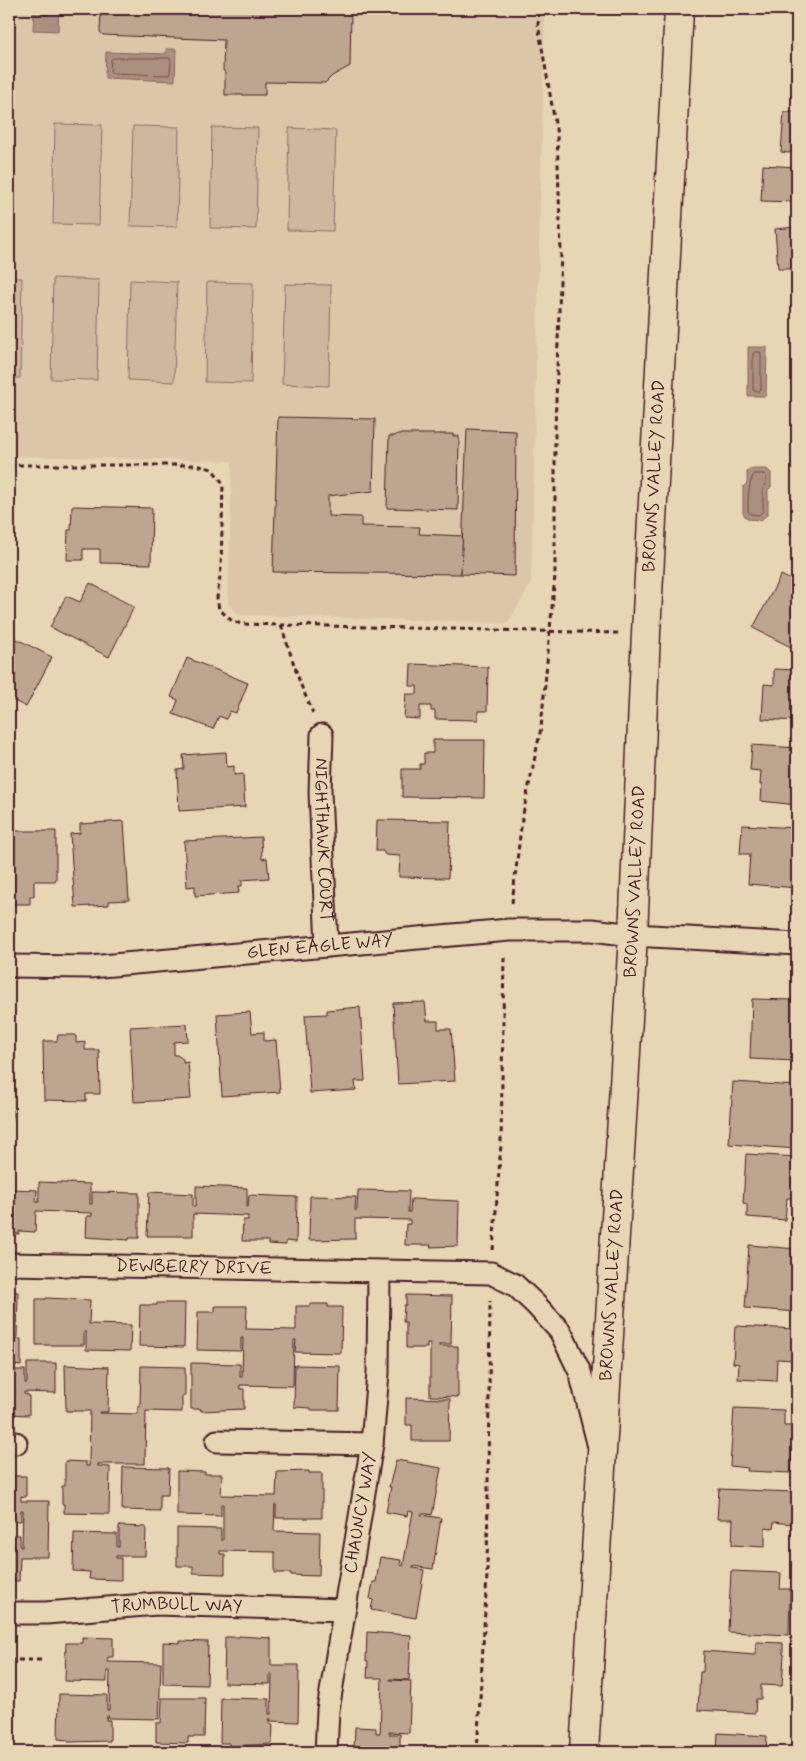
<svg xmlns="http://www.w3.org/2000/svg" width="806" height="1761" font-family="Mynerve,sans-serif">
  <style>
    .built { fill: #dbc7a8 }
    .green { fill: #ceb89d; stroke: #8c6c64 }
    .water { fill: #ac907f; stroke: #85635d }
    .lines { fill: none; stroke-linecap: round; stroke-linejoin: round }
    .shore { stroke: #714c4d; stroke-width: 1 }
    .building { fill: #bea590; stroke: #4a1f2b }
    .street-casing { stroke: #4a1f2b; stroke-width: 25 }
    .secondary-casing { stroke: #4a1f2b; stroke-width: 31 }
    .path { stroke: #4a1f2b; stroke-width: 3; stroke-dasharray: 5 4; stroke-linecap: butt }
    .street { stroke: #e7d6b3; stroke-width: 21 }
    .secondary { stroke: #e7d6b3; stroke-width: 28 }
    .labels { text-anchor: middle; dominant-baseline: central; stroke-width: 4.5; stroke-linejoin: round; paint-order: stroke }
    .street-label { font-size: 18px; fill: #4a1f2b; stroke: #e7d6b3 }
  </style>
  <rect width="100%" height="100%" fill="#e7d6b3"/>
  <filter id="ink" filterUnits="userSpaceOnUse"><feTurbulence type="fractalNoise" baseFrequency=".02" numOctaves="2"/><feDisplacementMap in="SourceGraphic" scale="10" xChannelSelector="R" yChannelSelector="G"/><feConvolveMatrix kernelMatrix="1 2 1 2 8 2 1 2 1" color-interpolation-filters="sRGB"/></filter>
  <g filter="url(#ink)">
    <path class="built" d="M9 9H545L531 584 508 623 240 615 228 604 232 461 9 456Z"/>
    <g class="green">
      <path d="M55 124 102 125 99 225 53 224Z"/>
      <path d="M133 126 179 127 177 227 130 226Z"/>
      <path d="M212 127 258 128 256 229 210 228Z"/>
      <path d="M289 128 336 130 333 231 287 230Z"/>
      <path d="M9 278H22L20 378H9Z"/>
      <path d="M53 278 99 280 97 380 51 379Z"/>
      <path d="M130 280 177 282 174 382 128 380Z"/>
      <path d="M207 282 253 283 251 383 205 382Z"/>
      <path d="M285 284 331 285 329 386 282 384Z"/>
    </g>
    <g class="water">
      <path d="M34 9H59L58 31 33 30Z"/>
      <path d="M166 49H176L175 81 105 78 106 52 166 54Z"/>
      <path d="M748 347H767L766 396H748Z"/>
      <path d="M751 469H767L771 473V487L768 490V514L761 520 747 519 743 513V487L747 483V472Z"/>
    </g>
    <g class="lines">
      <g class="shore">
        <path d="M113 58H169L171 60 170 74 168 75 112 73 110 71 111 60Z"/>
        <path d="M755 352H760L761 354V389L759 391H754L753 389V354Z"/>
        <path d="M754 474H764L766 476V484L763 489V511L759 515 750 514 748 511C748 498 748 485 754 474Z"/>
      </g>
    </g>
    <g class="building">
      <path d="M101 9H351L350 66 332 76 325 83 265 82V95H225V73L223 70 224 40 103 35 100 32Z"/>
      <path d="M797 9V46H795Z"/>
      <path d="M784 112H797V150H792L789 153 781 152Z"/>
      <path d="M763 165 797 167V202L761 201Z"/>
      <path d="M797 227V269H778L775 229Z"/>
      <path d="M278 417 375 419 373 491 328 496V516L361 517V526L420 527 419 534 463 536 461 574 273 572Z"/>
      <path d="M467 429 516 431 515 576 461 574Z"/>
      <path d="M397 434H453V436H459L458 510 387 508 389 436H395Z"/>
      <path d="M72 506 152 508 151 564 100 563V549H83V560H67L68 530H71Z"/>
      <path d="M797 527V543L789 533Z"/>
      <path d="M781 575 797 583V635L791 647 753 628Z"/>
      <path d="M90 583 134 607 109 657 50 627 66 596 80 602Z"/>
      <path d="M9 635 52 657 26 707 9 698Z"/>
      <path d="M187 658 248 683 236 713 230 711 226 719 219 716 213 729 173 714 178 700 171 697Z"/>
      <path d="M411 664 488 667 487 711H478V720L435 719V711H431V706H420V719L404 718 406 694H417V686H410Z"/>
      <path d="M774 669 797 670V721L762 719 764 684 774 685Z"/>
      <path d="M433 740H485L484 798 402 797V769H420V764H424V753H433Z"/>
      <path d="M752 745 797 748V805L761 801 762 785H760L761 771 750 770Z"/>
      <path d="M226 752 227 767 234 766V775L243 774 245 807 179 811 177 770 184 769 183 755Z"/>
      <path d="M377 820 450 821 448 878 399 877 400 856 385 855 383 851H376Z"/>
      <path d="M124 821 129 900 109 901V905L75 907 70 834 80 833V824Z"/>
      <path d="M742 825 797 828V888L748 884 750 854H740Z"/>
      <path d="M9 831H56V881H34V896H30V904H9Z"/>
      <path d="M261 837 262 859 267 858 269 878 242 880V886H238L239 893 195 896V886L187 887 184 841Z"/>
      <path d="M752 999 794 1000V1015H797V1061L750 1059Z"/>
      <path d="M425 1002 427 1021H438V1029H451L455 1081 398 1084 393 1003Z"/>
      <path d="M360 1007 365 1081H355L356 1090 310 1093 305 1015 327 1014V1010Z"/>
      <path d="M250 1012 252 1033 264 1032V1041L276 1040 280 1092 222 1096 217 1014Z"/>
      <path d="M187 1024 188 1041 174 1042V1055H177L183 1059V1063L188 1062 191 1099 134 1102 130 1027Z"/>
      <path d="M58 1035H76V1043L85 1042V1050H99L100 1094H86V1101L44 1100 43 1041H57Z"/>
      <rect x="9" y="1054" width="3" height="67"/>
      <path d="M733 1082 797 1086V1149L729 1144Z"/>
      <path d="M746 1154 797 1157V1198H787L785 1220 747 1217V1204L743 1203Z"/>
      <path d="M39 1182 90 1184V1204H92V1192L139 1193V1238H129V1240L86 1237 87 1216H92V1213L36 1211 35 1232 19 1231V1234H9V1189L37 1190 36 1202H39Z"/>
      <path d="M196 1186 247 1188V1207H248L249 1195 297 1197 296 1242 286 1241V1245L268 1244V1241H242L243 1220H248V1216L193 1214V1236H147L149 1192 193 1194V1206H196Z"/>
      <path d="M358 1190 409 1191 408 1212H410L411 1199 459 1201 458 1246 430 1247 431 1245H405L406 1224H410V1220L355 1219V1239L309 1240 310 1196 356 1197 355 1210H357Z"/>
      <path d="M749 1245 797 1249V1312L745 1308Z"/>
      <path d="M9 1292H18L17 1338 9 1337Z"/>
      <path d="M406 1295 452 1296 451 1344H439V1346H458V1397L430 1396V1343H427V1348H406V1322H403L404 1305H406Z"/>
      <path d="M46 1298 90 1300 89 1324 131 1325 130 1351 86 1350V1332H84V1345H36V1299H46Z"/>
      <path d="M157 1303H185L184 1347 139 1346 140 1305H157Z"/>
      <path d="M310 1304H328V1307H342L341 1353 295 1352 296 1340H294L293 1386 240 1385V1389H244V1409L201 1411V1409H191V1363L240 1364V1377H242L243 1338H241V1351L197 1350 198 1312H215V1306H247L246 1329 296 1330V1306H310Z"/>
      <path d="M735 1326 797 1329V1360L777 1359 776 1381 738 1379 739 1364 733 1363Z"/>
      <path d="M9 1339H21V1366L9 1364Z"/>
      <path d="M27 1363H56V1393L24 1392V1394L29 1395V1415L9 1414V1370H25V1383H27Z"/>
      <path d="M65 1365 109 1367 108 1412H99V1413L138 1414V1407H140L141 1366 185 1367V1396H182V1412L146 1411 145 1464H98V1466L110 1467 109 1514 64 1513V1504H62V1486H65V1461L86 1462V1466H89L90 1411H66Z"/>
      <path d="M295 1365 340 1366 339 1410H311V1408L294 1407Z"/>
      <path d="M406 1398 450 1399 449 1441H412V1425H406Z"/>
      <path d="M734 1408 784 1410V1426H794L791 1473 747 1471 748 1468 730 1466Z"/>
      <path d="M396 1460 441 1468 432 1515 422 1513 421 1515 441 1518 433 1569 413 1566V1568L424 1570 416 1618 371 1610 373 1600 370 1599 373 1582H376L380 1557 401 1560 400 1565 403 1566 413 1512 408 1511 407 1516 386 1512 391 1487H389Z"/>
      <path d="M123 1467 169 1468 168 1495H160V1511L122 1510Z"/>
      <path d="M177 1471 205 1472V1474H222L221 1495 276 1496 277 1472 309 1471V1473H322V1518H276V1505H275L274 1531 320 1532 319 1576 291 1575V1573H275V1552L220 1551V1554H225V1574L193 1573V1566H177V1528L221 1529V1540H223V1504H221V1516L177 1515Z"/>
      <path d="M9 1476H26V1497L21 1496V1501H49L48 1557H20L19 1581H9V1535H20V1547H22L23 1510H21V1521H9Z"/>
      <path d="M719 1489 793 1492 792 1509 794 1513V1519L791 1524 774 1522 773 1529 765 1528V1547L732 1545 733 1519H717Z"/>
      <path d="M119 1526 146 1527 145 1556H116V1558H121V1580L89 1579 90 1572 73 1571 74 1533 117 1534V1547H119Z"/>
      <path d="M731 1571 781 1573 780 1589H790L789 1635 728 1632Z"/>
      <path d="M367 1632 411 1635 409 1680 390 1679V1680L411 1681 409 1733 389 1732V1734H400V1752H354L355 1727 376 1728V1733H380L382 1678H367L368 1661H366Z"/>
      <path d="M239 1636 271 1638V1665H299L298 1722 270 1721 271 1719H269V1724H273L272 1744 229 1746V1743H220L221 1698 269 1699V1714H271L272 1674H270V1684L224 1683 225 1637H239Z"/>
      <path d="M82 1637 113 1638V1657H108L107 1662 161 1663 159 1719 108 1718 109 1716H107L106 1720H110V1741L68 1742V1740L58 1739 59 1694 107 1695V1710H109L110 1671H107V1682L65 1681 66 1643H82Z"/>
      <path d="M180 1641 208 1642 207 1685 163 1684V1642L180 1643Z"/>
      <path d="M756 1642 783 1643V1654H784L782 1686 761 1685V1699H756L755 1713 698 1710 700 1672H703L704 1651 755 1655Z"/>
      <path d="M162 1698H205L204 1737H188V1743L156 1742V1723H161Z"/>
      <path d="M718 1733 767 1736 766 1752H717Z"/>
    </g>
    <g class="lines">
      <g class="street-casing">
        <g id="street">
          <path id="s1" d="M322 735 320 792 327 946"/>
          <path id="s2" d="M9 966 90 967 509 930H592L633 935 797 944"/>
          <path id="s3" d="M9 1264 491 1273 515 1285 536 1305 560 1331 580 1372 598 1443"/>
          <path d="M217 1441 372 1444"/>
          <path d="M9 1443H16"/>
          <path id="s4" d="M9 1613H46L157 1604 343 1610"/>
          <path id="s5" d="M326 1752 328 1710 372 1444 378 1373 379 1272"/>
        </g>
      </g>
      <g class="secondary-casing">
        <g id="secondary">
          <path id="s6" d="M584 1752 633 935 646 633 679 9"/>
        </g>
      </g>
      <g class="path">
        <path d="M9 465H196L212 469 223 483 221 569 217 598 219 609 232 621 242 624 618 633"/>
        <path d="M281 625 300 683 313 713"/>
        <path d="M512 903 522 819 541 728 555 575V430L561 252 557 135 538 24 539 9"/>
        <path d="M493 1250 501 1144 504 956"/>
        <path d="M9 1660H44"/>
        <path d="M477 1752 487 1575 490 1301"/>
      </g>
      <use href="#street" class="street"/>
      <use href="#secondary" class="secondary"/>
    </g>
  </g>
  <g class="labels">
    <g class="street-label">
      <text stroke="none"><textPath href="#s6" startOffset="1278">BROWNS VALLEY ROAD</textPath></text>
      <text stroke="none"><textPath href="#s1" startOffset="105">NIGHTHAWK COURT</textPath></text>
      <text stroke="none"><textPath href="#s6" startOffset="872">BROWNS VALLEY ROAD</textPath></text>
      <text stroke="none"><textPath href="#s2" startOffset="312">GLEN EAGLE WAY</textPath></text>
      <text stroke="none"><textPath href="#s3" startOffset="185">DEWBERRY DRIVE</textPath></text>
      <text stroke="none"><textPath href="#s6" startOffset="468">BROWNS VALLEY ROAD</textPath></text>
      <text stroke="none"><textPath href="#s5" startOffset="242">CHAUNCY WAY</textPath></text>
      <text stroke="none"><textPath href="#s4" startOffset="168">TRUMBULL WAY</textPath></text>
    </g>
  </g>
  <rect width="806" height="1761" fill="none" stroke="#e7d6b3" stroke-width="30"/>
  <rect x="15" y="15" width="776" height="1731" fill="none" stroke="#4a1f2b" stroke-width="2" filter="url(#ink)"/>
</svg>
